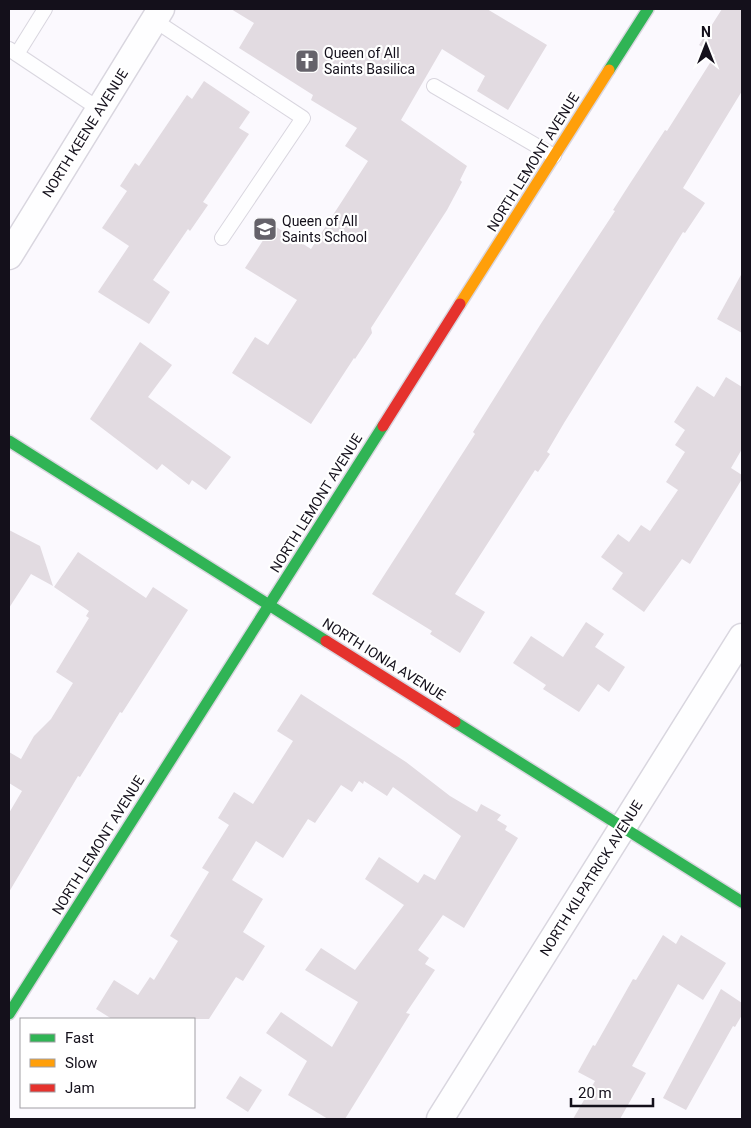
<svg xmlns="http://www.w3.org/2000/svg" width="751" height="1128" font-family="Roboto,sans-serif">
  <style>
    .building { fill: #e2dbe1 }
    .lines { fill: none; stroke-linecap: round; stroke-linejoin: round }
    .lane-casing { stroke: #d9d6df; stroke-width: 16 }
    .street-casing { stroke: #d9d6df; stroke-width: 29 }
    .fast-casing { stroke: #d9d6df; stroke-width: 14 }
    .slow-casing { stroke: #d9d6df; stroke-width: 14 }
    .jam-casing { stroke: #d9d6df; stroke-width: 14 }
    .lane { stroke: #fefeff; stroke-width: 14 }
    .street { stroke: #fefeff; stroke-width: 26 }
    .fast { stroke: #30b455; stroke-width: 11 }
    .slow { stroke: #ff9f0a; stroke-width: 11 }
    .jam { stroke: #e5322d; stroke-width: 11 }
    .labels { text-anchor: middle; dominant-baseline: central; stroke-width: 4.5; stroke-linejoin: round; paint-order: stroke }
    .poi-label { font-size: 14px; fill: #14101b; stroke: #fff; text-anchor: start }
    .street-label { font-size: 14px; fill: #14101b; stroke: #fff }
  </style>
  <rect width="100%" height="100%" fill="#fbf9fe"/>
  <g class="building">
    <path d="M231 9H487L547 45 508 110 477 91 485 76 442 49 401 120 467 166 460 180 462 182 447 210 371 328 372 333 355 359 354 358 311 424 232 373 255 337 268 345 297 300 245 268 273 225 311 249 368 161 345 146 357 128 311 100 313 95 239 48 254 23Z"/>
    <path d="M722 9H742V91L683 188 705 203 685 233 683 232 564 423 547 452 550 454 538 472 535 470 455 594 485 612 460 653 430 634 432 631 372 594 475 434 473 432 542 322 615 211 613 210 629 185 665 130 667 131 715 55 699 45Z"/>
    <path d="M204 81 250 112 239 128 249 134 203 202 208 205 190 231 188 229 153 280 170 292 149 324 98 292 129 246 102 228 127 191 120 186 135 163 139 166 187 95 192 99Z"/>
    <path d="M742 273V333L717 319Z"/>
    <path d="M140 342 172 365 148 397 231 457 206 490 192 480 189 485 162 464 157 470 90 419Z"/>
    <path d="M726 377 742 387V449L731 468 742 475V479L690 564 682 559 644 612 612 589 623 573 601 557 618 534 629 542 641 525 650 531 678 490 666 482 685 452 675 445 685 430 674 422 697 386 714 397Z"/>
    <path d="M9 530 40 546 53 586 31 574 9 608Z"/>
    <path d="M78 552 146 598 153 587 188 610 122 713 120 712 80 777 78 776 9 892V813L22 791 9 783V752L21 759 34 736 51 719 73 683 56 672 89 618 86 616 89 611 54 587Z"/>
    <path d="M586 622 604 634 595 647 625 667 609 692 598 684 579 712 543 689 546 685 513 663 531 636 563 657Z"/>
    <path d="M301 694 406 762 450 796 477 812 481 804 501 815 497 820 507 826 505 830 518 838 464 928 443 915 418 950 429 958 425 964 435 970 406 1013 410 1014 345 1119H328L288 1095 307 1061 266 1033 281 1012 332 1047 358 1002 305 970 321 948 355 970 404 905 365 879 379 857 418 883 424 874 435 880 461 836 393 787 387 796 364 781 363 784 359 781 352 792 341 785 315 823 308 819 283 858 256 841 232 880 263 899 243 932 265 946 243 981 236 977 209 1019H112L96 1009 114 980 138 995 150 977 154 980 178 941 170 936 209 872 202 868 229 825 218 818 234 792 253 804 293 741 277 731Z"/>
    <path d="M663 935 676 944 681 935 726 963 703 1000 678 984 632 1066 646 1073 620 1119H573L595 1081 578 1072 593 1045 595 1046 633 979 636 980Z"/>
    <path d="M721 989 742 1003V1015L735 1027 733 1026 686 1110 663 1098Z"/>
    <path d="M240 1076 262 1090 248 1112 226 1098Z"/>
  </g>
  <g class="lines">
    <g class="lane-casing">
      <g id="lane">
        <path d="M154 20 303 118 222 238"/>
        <path d="M9 49 99 109"/>
        <path d="M17 54 45 9"/>
        <path d="M434 86 554 156"/>
      </g>
    </g>
    <g class="street-casing">
      <g id="street">
        <path d="M9 256 161 9"/>
        <path d="M440 1119 742 637"/>
      </g>
    </g>
    <g class="fast-casing">
      <g id="fast">
        <path d="M609 70 648 9"/>
        <path d="M9 441 326 641"/>
        <path d="M455 722 742 902"/>
        <path d="M9 1014 383 426"/>
      </g>
    </g>
    <g class="slow-casing">
      <path id="slow" d="M460 304 609 70"/>
    </g>
    <g class="jam-casing">
      <g id="jam">
        <path d="M383 426 460 304"/>
        <path d="M326 641 455 722"/>
      </g>
    </g>
    <use href="#lane" class="lane"/>
    <use href="#street" class="street"/>
    <use href="#fast" class="fast"/>
    <use href="#slow" class="slow"/>
    <use href="#jam" class="jam"/>
  </g>
  <defs>
    <g id="church-square" transform="scale(1.25)"><rect x="-9" y="-9" width="18" height="18" rx="4" fill="#65626a" stroke="#fff"/><path d="M-1.2-6h2.4v3.5h3.3v2.4h-3.3V6h-2.4V-.1h-3.3v-2.4h3.3Z" fill="#fff"/></g>
    <g id="school-square" transform="scale(1.25)"><rect x="-9" y="-9" width="18" height="18" rx="4" fill="#65626a" stroke="#fff"/><path d="M0-5L7-2L0 1L-7-2ZM-4 1L0 2.5L4 1V4Q0 6-4 4Z" fill="#fff"/></g>
  </defs>
  <g fill-rule="evenodd">
    <use href="#church-square" x="307" y="61"/>
    <use href="#school-square" x="265" y="229"/>
  </g>
  <g class="labels">
    <g class="poi-label">
      <text x="324" y="53">Queen of All<tspan x="324" dy="16">Saints Basilica</tspan></text>
      <text x="282" y="221">Queen of All<tspan x="282" dy="16">Saints School</tspan></text>
    </g>
    <g class="street-label">
      <text transform="translate(85 133) rotate(-58)">NORTH KEENE AVENUE</text>
      <text transform="translate(533 162) rotate(-58)">NORTH LEMONT AVENUE</text>
      <text transform="translate(316 503) rotate(-58)">NORTH LEMONT AVENUE</text>
      <text transform="translate(384 659) rotate(32)">NORTH IONIA AVENUE</text>
      <text transform="translate(98 845) rotate(-58)">NORTH LEMONT AVENUE</text>
      <text transform="translate(591 878) rotate(-58)">NORTH KILPATRICK AVENUE</text>
    </g>
  </g>
  <rect width="751" height="1128" fill="none" stroke="#14101b" stroke-width="20"/>
  <rect x="20" y="1018" width="175" height="90" fill="#ffffff" stroke="#a19fa4"/>
  <rect x="30" y="1034" width="25" height="8" fill="#30b455" stroke="#a19fa4"/>
  <text x="65" y="1043" font-size="15" fill="#14101b">Fast</text>
  <rect x="30" y="1059" width="25" height="8" fill="#ff9f0a" stroke="#a19fa4"/>
  <text x="65" y="1068" font-size="15" fill="#14101b">Slow</text>
  <rect x="30" y="1084" width="25" height="8" fill="#e5322d" stroke="#a19fa4"/>
  <text x="65" y="1093" font-size="15" fill="#14101b">Jam</text>
  <g transform="translate(706 45)" stroke="#ffffff" stroke-width="4" paint-order="stroke">
  <path d="M0-4L9 19L0 12L-9 19Z" fill="#14101b"/>
  <text y="-8" font-size="14" font-weight="bold" text-anchor="middle" fill="#14101b">N</text>
  </g>
  <path d="M571 1098v8h82v-8" fill="none" stroke="#14101b" stroke-width="2.5"/>
  <text x="578" y="1098" font-size="15" fill="#14101b" stroke="#ffffff" stroke-width="4" paint-order="stroke">20 m</text>
</svg>
